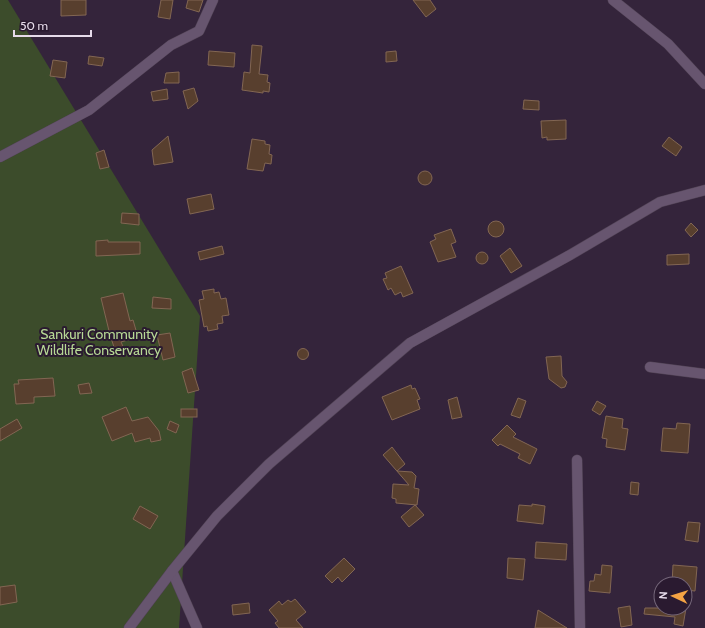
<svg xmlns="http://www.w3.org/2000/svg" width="705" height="628" font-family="Cabin,sans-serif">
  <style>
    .green { fill: #3c4c2b }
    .building { fill: #583f2e; stroke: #826653 }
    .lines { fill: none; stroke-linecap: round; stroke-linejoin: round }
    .minor-casing { stroke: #514355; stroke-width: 11 }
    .minor { stroke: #67556f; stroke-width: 10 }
    .labels { text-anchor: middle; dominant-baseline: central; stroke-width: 4; stroke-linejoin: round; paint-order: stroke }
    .park-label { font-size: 14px; fill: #b7d995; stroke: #2a1a30 }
  </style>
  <rect width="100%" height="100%" fill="#34243b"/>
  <path class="green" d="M0 0H8L200 316 179 628H0Z"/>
  <g class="building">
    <path d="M61 0H86V15L61 16Z"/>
    <path d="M161 0H173L170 19 158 17Z"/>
    <path d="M188 0H203L199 12 186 8Z"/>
    <path d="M413 0H430L436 9 426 17Z"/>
    <path d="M252 45 262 46 259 74 268 75 267 82 270 83 269 92 263 91V93L242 90 244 72 250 73Z"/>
    <path d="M209 51 235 53 234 67 208 65Z"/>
    <path d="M396 51 397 61 386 62V52Z"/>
    <path d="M89 56 104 58 102 66 88 64Z"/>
    <path d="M53 60 67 62 65 78 50 76Z"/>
    <path d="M179 72V83H164L166 73Z"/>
    <path d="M194 88 198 101 188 109 183 91Z"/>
    <path d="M167 89 168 99 153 101 151 92Z"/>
    <path d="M524 100 539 101V110L523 109Z"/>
    <path d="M566 120V139L547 140V137L542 138 541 121Z"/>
    <path d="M168 136 173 162 154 165 152 150Z"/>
    <path d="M669 137 682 147 676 156 662 146Z"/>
    <path d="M252 139 265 141V144L270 145 269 154 272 155 271 164 265 163 263 171 247 169Z"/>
    <path d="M104 150 109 167 100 169 96 153Z"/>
    <circle cx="425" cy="178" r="7"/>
    <path d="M211 194 214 209 190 214 187 199Z"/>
    <path d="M122 213 139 214V225L121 223Z"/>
    <circle cx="496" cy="229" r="8"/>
    <path d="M691 223 698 230 691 237 685 230Z"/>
    <path d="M451 229 456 242 451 244 456 257 438 262 430 242 436 239 434 235Z"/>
    <path d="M108 240V242H140V254L96 256V241Z"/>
    <path d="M222 246 224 254 200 260 198 252Z"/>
    <path d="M510 248 522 266 511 273 500 256Z"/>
    <circle cx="482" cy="258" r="6"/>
    <path d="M689 254V264L667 265V255Z"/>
    <path d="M401 266 413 293 403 297 401 292 395 295 391 288 388 290 383 279 387 278 385 273Z"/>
    <path d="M214 289V293L219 292 221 299 226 298 229 315 222 316 223 323 217 324 218 329 208 331 207 326 204 327 199 300 204 299 202 291Z"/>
    <path d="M123 293 130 321 133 320 138 337 121 342 126 353 117 356 110 335 101 298Z"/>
    <path d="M153 297 171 299V309L152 308Z"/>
    <path d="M170 333 175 357 163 360 157 335Z"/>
    <circle cx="303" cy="354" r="5.5"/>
    <path d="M561 356 562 376 567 382 565 387 561 388 549 379 546 357Z"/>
    <path d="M192 368 199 390 188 393 182 372Z"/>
    <path d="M53 378 55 396 34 397V403L16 404 14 384H19L18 380Z"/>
    <path d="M89 383 92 393 80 394 78 385Z"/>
    <path d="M411 385 412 389 415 388 420 399 417 400 420 409 392 420 382 397Z"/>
    <path d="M457 397 462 417 452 419 448 400Z"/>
    <path d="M518 398 526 401 520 418 511 415Z"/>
    <path d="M597 401 606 406 600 415 592 410Z"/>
    <path d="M126 407 132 421 148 417 159 431 161 440 151 442 150 438 135 442 132 433 112 441 102 417Z"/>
    <rect x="181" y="409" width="16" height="8"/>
    <path d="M606 416 623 419 622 428 628 429 625 450 606 447 607 439 602 438Z"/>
    <path d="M17 419 22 428 0 441V429Z"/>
    <path d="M170 421 179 425 176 433 167 429Z"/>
    <path d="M677 423 690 424 688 453 661 451 663 428 676 429Z"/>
    <path d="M507 425 516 434 513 437 537 449 530 464 518 458 520 454 500 444 498 446 492 440Z"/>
    <path d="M392 447 405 464 397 471 412 472 416 476 414 488 419 489 417 505 396 503V499L392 498 393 484 409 485 383 455Z"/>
    <path d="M631 482 639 483 638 495 630 494Z"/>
    <path d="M532 504 545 506 543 524 517 521 519 505 532 506Z"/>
    <path d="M415 505 424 515 409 527 401 517Z"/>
    <path d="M140 506 158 516 150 529 133 519Z"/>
    <path d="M688 522 700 523 698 542 685 540Z"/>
    <path d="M536 542 567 544 566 560 535 558Z"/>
    <path d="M344 558 355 569 342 582 338 577 332 583 325 576Z"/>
    <path d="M508 558 525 559 523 580 507 578Z"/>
    <path d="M602 565 612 566 610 593 589 591 590 581H594L595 574 601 575Z"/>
    <path d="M673 565 697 567 695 591 685 590V584H672Z"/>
    <path d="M15 585 17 602 0 605V587Z"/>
    <path d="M295 599 306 612 296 620 303 628H279L275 623 278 621 269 610 279 601 282 605 288 600 291 602Z"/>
    <path d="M249 603 250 613 233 615 232 605Z"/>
    <path d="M630 606 632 625 621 627 618 608Z"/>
    <path d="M645 608H686L683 626 674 624 675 617 644 614Z"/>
    <path d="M538 610 567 628H535Z"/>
  </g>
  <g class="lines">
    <g class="minor-casing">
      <g id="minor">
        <path d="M613 0 668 44 705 84"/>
        <path d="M0 157 89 110 171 45 199 31 213 0"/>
        <path d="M650 367 705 374"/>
        <path d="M577 460 580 628"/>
        <path d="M172 571 197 628"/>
        <path d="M129 628 172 571 217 516 269 464 410 343 570 255 660 202 705 190"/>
      </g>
    </g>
    <use href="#minor" class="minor"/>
  </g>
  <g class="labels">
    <g class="park-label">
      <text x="99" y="334">Sankuri Community<tspan x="99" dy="16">Wildlife Conservancy</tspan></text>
    </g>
  </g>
  <g transform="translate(673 596) rotate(274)"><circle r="19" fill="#2a1a30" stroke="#75677a"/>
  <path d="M0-3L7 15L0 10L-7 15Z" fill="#f4a344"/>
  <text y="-6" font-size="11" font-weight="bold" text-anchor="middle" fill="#e6dbea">N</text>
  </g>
  <path d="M14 30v6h77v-6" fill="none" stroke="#e6dbea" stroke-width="2"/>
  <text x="20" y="30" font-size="12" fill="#e6dbea" stroke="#2a1a30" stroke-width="3" paint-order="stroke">50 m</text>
</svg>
